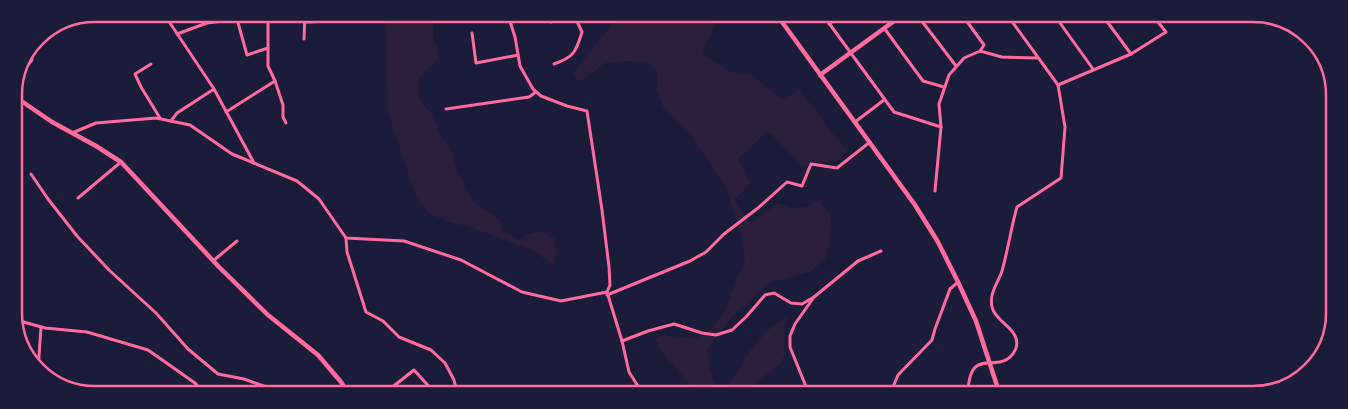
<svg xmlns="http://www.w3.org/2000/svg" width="1348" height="409" font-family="'Work Sans',sans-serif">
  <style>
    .green { fill: #2a1e3b }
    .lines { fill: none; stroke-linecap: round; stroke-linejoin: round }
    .minor { stroke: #ff6b9d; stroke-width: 3 }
    .tertiary { stroke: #ff6b9d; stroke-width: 4.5 }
    .rim { fill: none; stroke: #ff6b9d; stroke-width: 2.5 }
  </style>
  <rect width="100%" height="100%" fill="#1b1b3a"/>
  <g class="green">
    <path d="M388 14 433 15V35L437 48 438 59 419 77V99L433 115 442 139 451 148 456 169 472 201 500 219 501 230 517 240 527 235 540 231 554 238 557 252 554 265 533 251 473 228 450 222 430 214 416 197 388 113 386 26Z"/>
    <path d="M623 15H720L702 54 731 72 752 75 782 99 800 90 847 152 837 161 802 166 774 137 767 132 738 159 750 183 735 200 751 223 778 203 792 209 810 205 819 200 831 217 829 245 826 258 810 272 772 282 738 310 707 348 710 368 717 390 725 392C741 365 758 330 788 317L784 327V357L780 364 751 387 748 394H698L661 351 655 340 660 335 694 339 712 329 725 309 745 259 739 229 725 185 690 135 663 108 657 89V70L646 62 627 61 605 63 580 82 572 74 613 23Z"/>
  </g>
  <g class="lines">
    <g class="minor">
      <path d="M144 14 147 20 157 14"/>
      <path d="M164 14 214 89 177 113 171 121"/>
      <path d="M508 15 515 37 520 66 533 89 541 96 567 106 587 111 602 210 609 267 610 285 607 292"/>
      <path d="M546 15 551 22 564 15"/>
      <path d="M823 15 894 112 941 127 939 104 949 75 964 58 980 51 1002 57 1037 58"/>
      <path d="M918 16 956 66"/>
      <path d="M963 16 984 45 980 51"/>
      <path d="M1055 16 1093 69"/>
      <path d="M1103 16 1131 54"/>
      <path d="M305 22 366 20V14"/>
      <path d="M829 24 841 15"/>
      <path d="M884 28 923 81 944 87"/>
      <path d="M472 33 476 63 518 55"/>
      <path d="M177 34 207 23 237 19 247 55 268 48V19L269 14"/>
      <path d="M304 39 305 14"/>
      <path d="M268 48V66L275 81 283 105V117L286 123"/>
      <path d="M151 64 135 74 141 87 160 118"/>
      <path d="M554 64C574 57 576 52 582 32L574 15"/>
      <path d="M22 72 32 60 31 53"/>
      <path d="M1058 85 1131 54 1166 32 1153 16"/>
      <path d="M214 89 254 163"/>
      <path d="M446 109 529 97 536 92"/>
      <path d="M226 112 275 81"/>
      <path d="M855 122 884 100"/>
      <path d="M72 133 96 123 156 118 190 125 232 154 297 181 319 199 346 238 404 241 461 260 522 292 561 301 607 292 622 341 629 372 643 394"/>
      <path d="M31 174 48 199 77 236 109 270 156 313 188 349 218 374 244 379 272 389 277 393"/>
      <path d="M935 191 941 127"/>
      <path d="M78 198 121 162"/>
      <path d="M346 238 347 252 366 312 383 321 399 337 431 350 445 363 454 380 457 393"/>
      <path d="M213 261 237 241"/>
      <path d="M607 295 690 261 706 252 724 234 758 208 787 182 802 186 811 164 837 168 870 142"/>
      <path d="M15 312 20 321 45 328 87 332 148 350 195 383 203 393"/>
      <path d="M622 341 648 331 674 324 702 333 716 335 732 330 746 317 765 295 774 293 791 303 802 304 814 297"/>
      <path d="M38 371 41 327"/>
      <path d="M386 392 414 370 435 393"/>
      <path d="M809 394 790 347V336L795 324 814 297 858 261 881 251"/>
      <path d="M890 394 898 375 932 340 935 329 950 289 958 282"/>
      <path d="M968 394C969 345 996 374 1012 355 1013 354 1016 349 1016 348 1022 330 995 322 992 307 989 293 998 283 1002 271 1008 250 1011 228 1017 207L1061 178 1065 127 1058 85 1008 16"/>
    </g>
    <g class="tertiary">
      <path d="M777 15 915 205 938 242 958 282 976 321 1000 395"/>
      <path d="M820 75 901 16"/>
      <path d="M14 96 52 122 96 146 121 162 219 267 268 315 318 355 341 382 348 393"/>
    </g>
  </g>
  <path d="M0 0H1348V409H0ZM95 22H1253A73 73 0 0 1 1326 95V313A73 73 0 0 1 1253 386H95A73 73 0 0 1 22 313V95A73 73 0 0 1 95 22Z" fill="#1b1b3a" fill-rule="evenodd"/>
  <path class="rim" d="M95 22H1253A73 73 0 0 1 1326 95V313A73 73 0 0 1 1253 386H95A73 73 0 0 1 22 313V95A73 73 0 0 1 95 22Z"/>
</svg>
